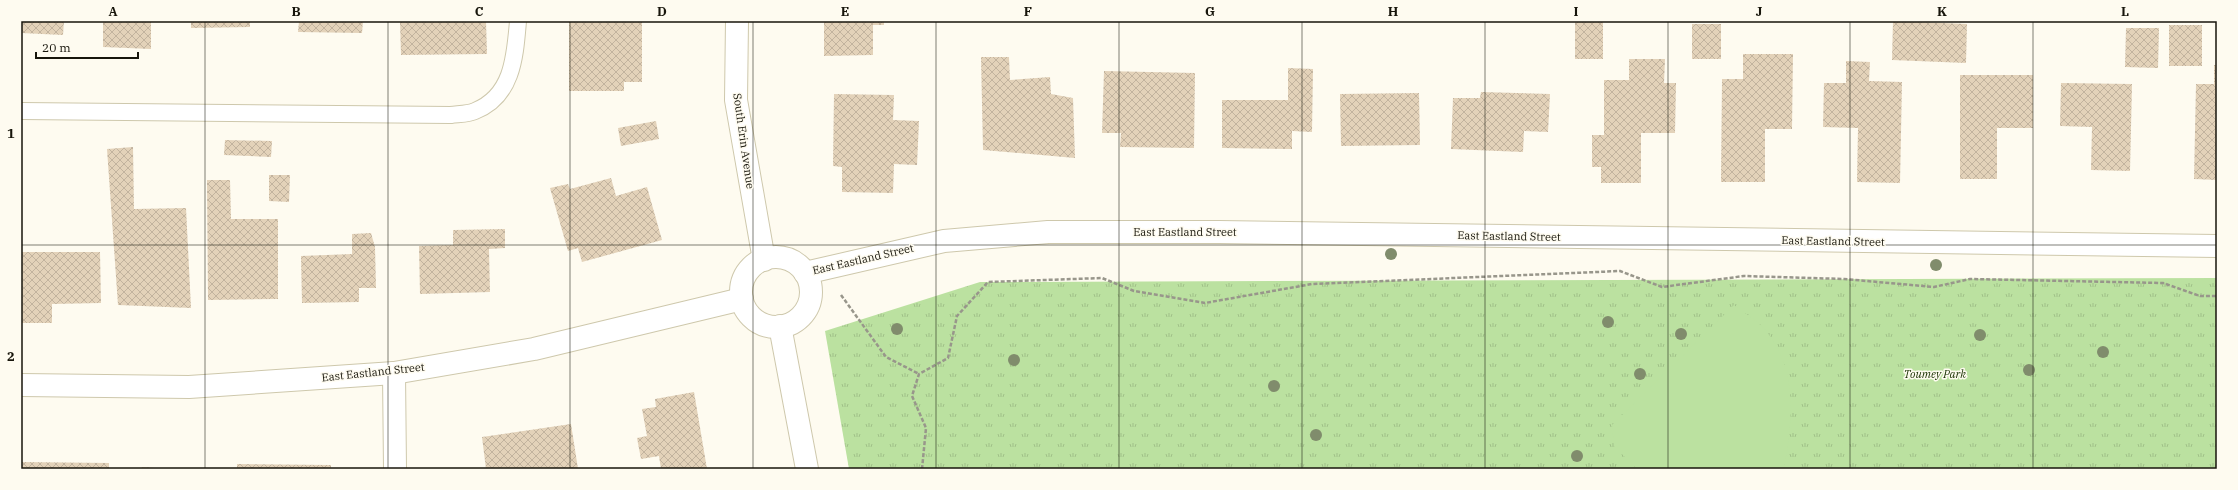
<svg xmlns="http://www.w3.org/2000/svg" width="2238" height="490" font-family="'IBM Plex Serif',serif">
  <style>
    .park { fill: url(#park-tufts) }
    .pitch { fill: #bbe1a0 }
    .building { fill: url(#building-cross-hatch) }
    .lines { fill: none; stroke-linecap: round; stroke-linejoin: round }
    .service-casing { stroke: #cec8ac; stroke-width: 18 }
    .minor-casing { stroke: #cec8ac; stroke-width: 24 }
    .path { stroke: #98968b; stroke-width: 2.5; stroke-dasharray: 4 2; stroke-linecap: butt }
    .service { stroke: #fff; stroke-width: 16 }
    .minor { stroke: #fff; stroke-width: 22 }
    .tree { fill: #808c6c }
    .grid { fill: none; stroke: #17150b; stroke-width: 1; stroke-opacity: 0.55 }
    .labels { text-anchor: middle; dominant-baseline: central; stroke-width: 3; stroke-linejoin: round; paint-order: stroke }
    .street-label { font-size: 11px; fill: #17150b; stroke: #fefbf0 }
    .park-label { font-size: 11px; font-style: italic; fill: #193100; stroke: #fefbf0 }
    .neatline { fill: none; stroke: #17150b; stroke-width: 1.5 }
    .grid-label { font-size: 13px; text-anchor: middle; font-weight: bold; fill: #17150b }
  </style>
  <defs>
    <pattern id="park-tufts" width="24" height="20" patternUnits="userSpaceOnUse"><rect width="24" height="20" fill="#bbe1a0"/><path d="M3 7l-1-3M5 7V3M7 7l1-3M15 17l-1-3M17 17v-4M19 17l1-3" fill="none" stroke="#a0c088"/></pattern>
    <pattern id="building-cross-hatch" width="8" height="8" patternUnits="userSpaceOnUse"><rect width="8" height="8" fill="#e3d2b9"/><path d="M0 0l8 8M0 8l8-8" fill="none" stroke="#c2b39e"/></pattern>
  </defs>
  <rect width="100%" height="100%" fill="#fefbf0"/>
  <path class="park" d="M2217 278V469H849L825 331 980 282Z"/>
  <path class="pitch" d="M1734 305C1744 313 1760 322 1767 332 1799 375 1792 420 1784 469H1637L1614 446 1612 425Z"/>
  <g class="building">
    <path d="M21 21H64L63 35 21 33Z"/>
    <path d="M103 21H151V49L103 47Z"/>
    <path d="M191 21H250V27L191 28Z"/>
    <path d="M299 21H363L362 33 298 32Z"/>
    <path d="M400 21H486L487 54 401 55Z"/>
    <path d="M569 21H642V82H624V91H569Z"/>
    <path d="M824 21H884V25H873V55L824 56Z"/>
    <rect x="1575" y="21" width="28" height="38"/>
    <path d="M1893 21 1967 24 1966 63 1892 60Z"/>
    <rect x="1692" y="24" width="29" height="35"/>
    <rect x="2169" y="25" width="33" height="41"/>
    <path d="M2126 28H2159L2158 68 2125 67Z"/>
    <path d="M1743 54H1793L1792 129H1765V182H1721L1722 79H1743Z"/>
    <path d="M981 57H1009L1010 80 1050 77 1051 94 1073 98 1075 158 983 150Z"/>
    <path d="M1629 59H1665L1664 83H1676L1675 133H1641V183H1601V167H1592V135H1604V80H1629Z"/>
    <path d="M1846 61 1870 62 1869 81 1902 82 1900 183 1857 182 1858 128 1823 127 1824 83H1846Z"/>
    <path d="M2214 65H2217V180L2194 179 2196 84H2214Z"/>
    <path d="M1288 68 1313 69 1312 132 1292 131V149L1222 148V100H1288Z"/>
    <path d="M1104 71 1195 73 1194 148 1120 147 1121 133H1102Z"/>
    <path d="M1960 75H2033V128H1997V179H1960Z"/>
    <path d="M2061 83 2132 84 2130 171 2091 170 2092 127 2060 126Z"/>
    <path d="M1481 92 1550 94 1548 132 1524 131 1523 152 1451 149 1453 98H1480Z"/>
    <path d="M1419 93 1420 145 1341 146 1340 94Z"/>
    <path d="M834 94 894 95 893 120 919 121 917 165 894 164 893 193 842 192V167L833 166Z"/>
    <path d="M656 121 659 139 621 146 618 128Z"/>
    <path d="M225 140 272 141 271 157 224 155Z"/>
    <path d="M133 147 134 209 186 208 191 308 118 305 107 149Z"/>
    <path d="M269 175H290L289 202 269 201Z"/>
    <path d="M611 178 616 196 647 187 662 240 582 262 578 248 568 251 550 188 568 184 570 189Z"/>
    <path d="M207 180H230L231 219H278V299L208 300Z"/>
    <path d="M505 229V248L489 249 490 292 420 294 419 246 453 245V230Z"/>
    <path d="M371 233 375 247 376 288H359V302L302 303 301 256 352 254V234Z"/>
    <path d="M21 252H100L101 303 52 304V323H22Z"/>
    <path d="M694 392 707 469H661L659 456 641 459 637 438 647 436 642 409 656 407 655 399Z"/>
    <path d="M571 424 578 469H486L482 437Z"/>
    <path d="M21 462 109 463V469H21Z"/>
    <path d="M237 464 331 465V469H237Z"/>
    <path d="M142 467 155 468V469H141Z"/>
  </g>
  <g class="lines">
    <g class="service-casing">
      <path id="service" d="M21 111 451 115C458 114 469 114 475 111 513 96 515 56 518 21"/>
    </g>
    <g class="minor-casing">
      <g id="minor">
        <path d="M737 21 736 100 764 260"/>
        <circle cx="776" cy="292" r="35"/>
        <path d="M805 273 944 241 1048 232H1219L2217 246"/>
        <path d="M780 326 807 469"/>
        <path d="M394 373 395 469"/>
        <path d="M21 385 189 387 394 373 534 349 742 299"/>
      </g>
    </g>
    <g class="path">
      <path d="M841 295 886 357 919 374"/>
      <path d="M922 469 926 428 912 396 919 374 948 358 957 316 988 282 1102 278 1134 291 1205 303 1312 284 1620 271 1662 287 1744 276 1844 279 1934 287 1970 279 2163 283 2200 296H2217"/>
    </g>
    <use href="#service" class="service"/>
    <use href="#minor" class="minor"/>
  </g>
  <g class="tree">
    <circle cx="1391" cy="254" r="6"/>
    <circle cx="1936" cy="265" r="6"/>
    <circle cx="1608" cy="322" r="6"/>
    <circle cx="897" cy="329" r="6"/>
    <circle cx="1681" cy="334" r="6"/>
    <circle cx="1980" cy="335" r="6"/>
    <circle cx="2103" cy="352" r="6"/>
    <circle cx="1014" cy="360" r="6"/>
    <circle cx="2029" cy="370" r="6"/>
    <circle cx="1640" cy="374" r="6"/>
    <circle cx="1274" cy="386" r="6"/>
    <circle cx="1316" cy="435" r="6"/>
    <circle cx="1577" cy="456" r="6"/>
  </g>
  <path class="grid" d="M205 21V469M388 21V469M570 21V469M753 21V469M936 21V469M1119 21V469M1302 21V469M1485 21V469M1668 21V469M1850 21V469M2033 21V469M21 245H2217"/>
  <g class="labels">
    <g class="street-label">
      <text transform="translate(744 141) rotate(82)">South Erin Avenue</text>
      <text x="1185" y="232">East Eastland Street</text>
      <text transform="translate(1509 236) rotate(1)">East Eastland Street</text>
      <text transform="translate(1833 241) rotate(1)">East Eastland Street</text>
      <text transform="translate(863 259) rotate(-13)">East Eastland Street</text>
      <text transform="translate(373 372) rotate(-6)">East Eastland Street</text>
    </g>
    <g class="park-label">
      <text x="1935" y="374">Toumey Park</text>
    </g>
  </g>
  <rect width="2238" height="490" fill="none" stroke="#fefbf0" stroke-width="44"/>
  <path d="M36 52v6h102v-6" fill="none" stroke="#17150b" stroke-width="2"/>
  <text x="42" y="52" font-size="12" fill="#17150b" stroke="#fefbf0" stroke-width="3" paint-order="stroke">20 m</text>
  <rect x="22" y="22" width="2194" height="446" class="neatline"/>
  <g class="grid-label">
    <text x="113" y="16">A</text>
    <text x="296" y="16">B</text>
    <text x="479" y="16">C</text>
    <text x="662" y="16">D</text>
    <text x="845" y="16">E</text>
    <text x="1028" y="16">F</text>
    <text x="1210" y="16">G</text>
    <text x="1393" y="16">H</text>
    <text x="1576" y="16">I</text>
    <text x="1759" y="16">J</text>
    <text x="1942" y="16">K</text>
    <text x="2125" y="16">L</text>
    <text x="11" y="138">1</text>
    <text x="11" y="361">2</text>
  </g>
</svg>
